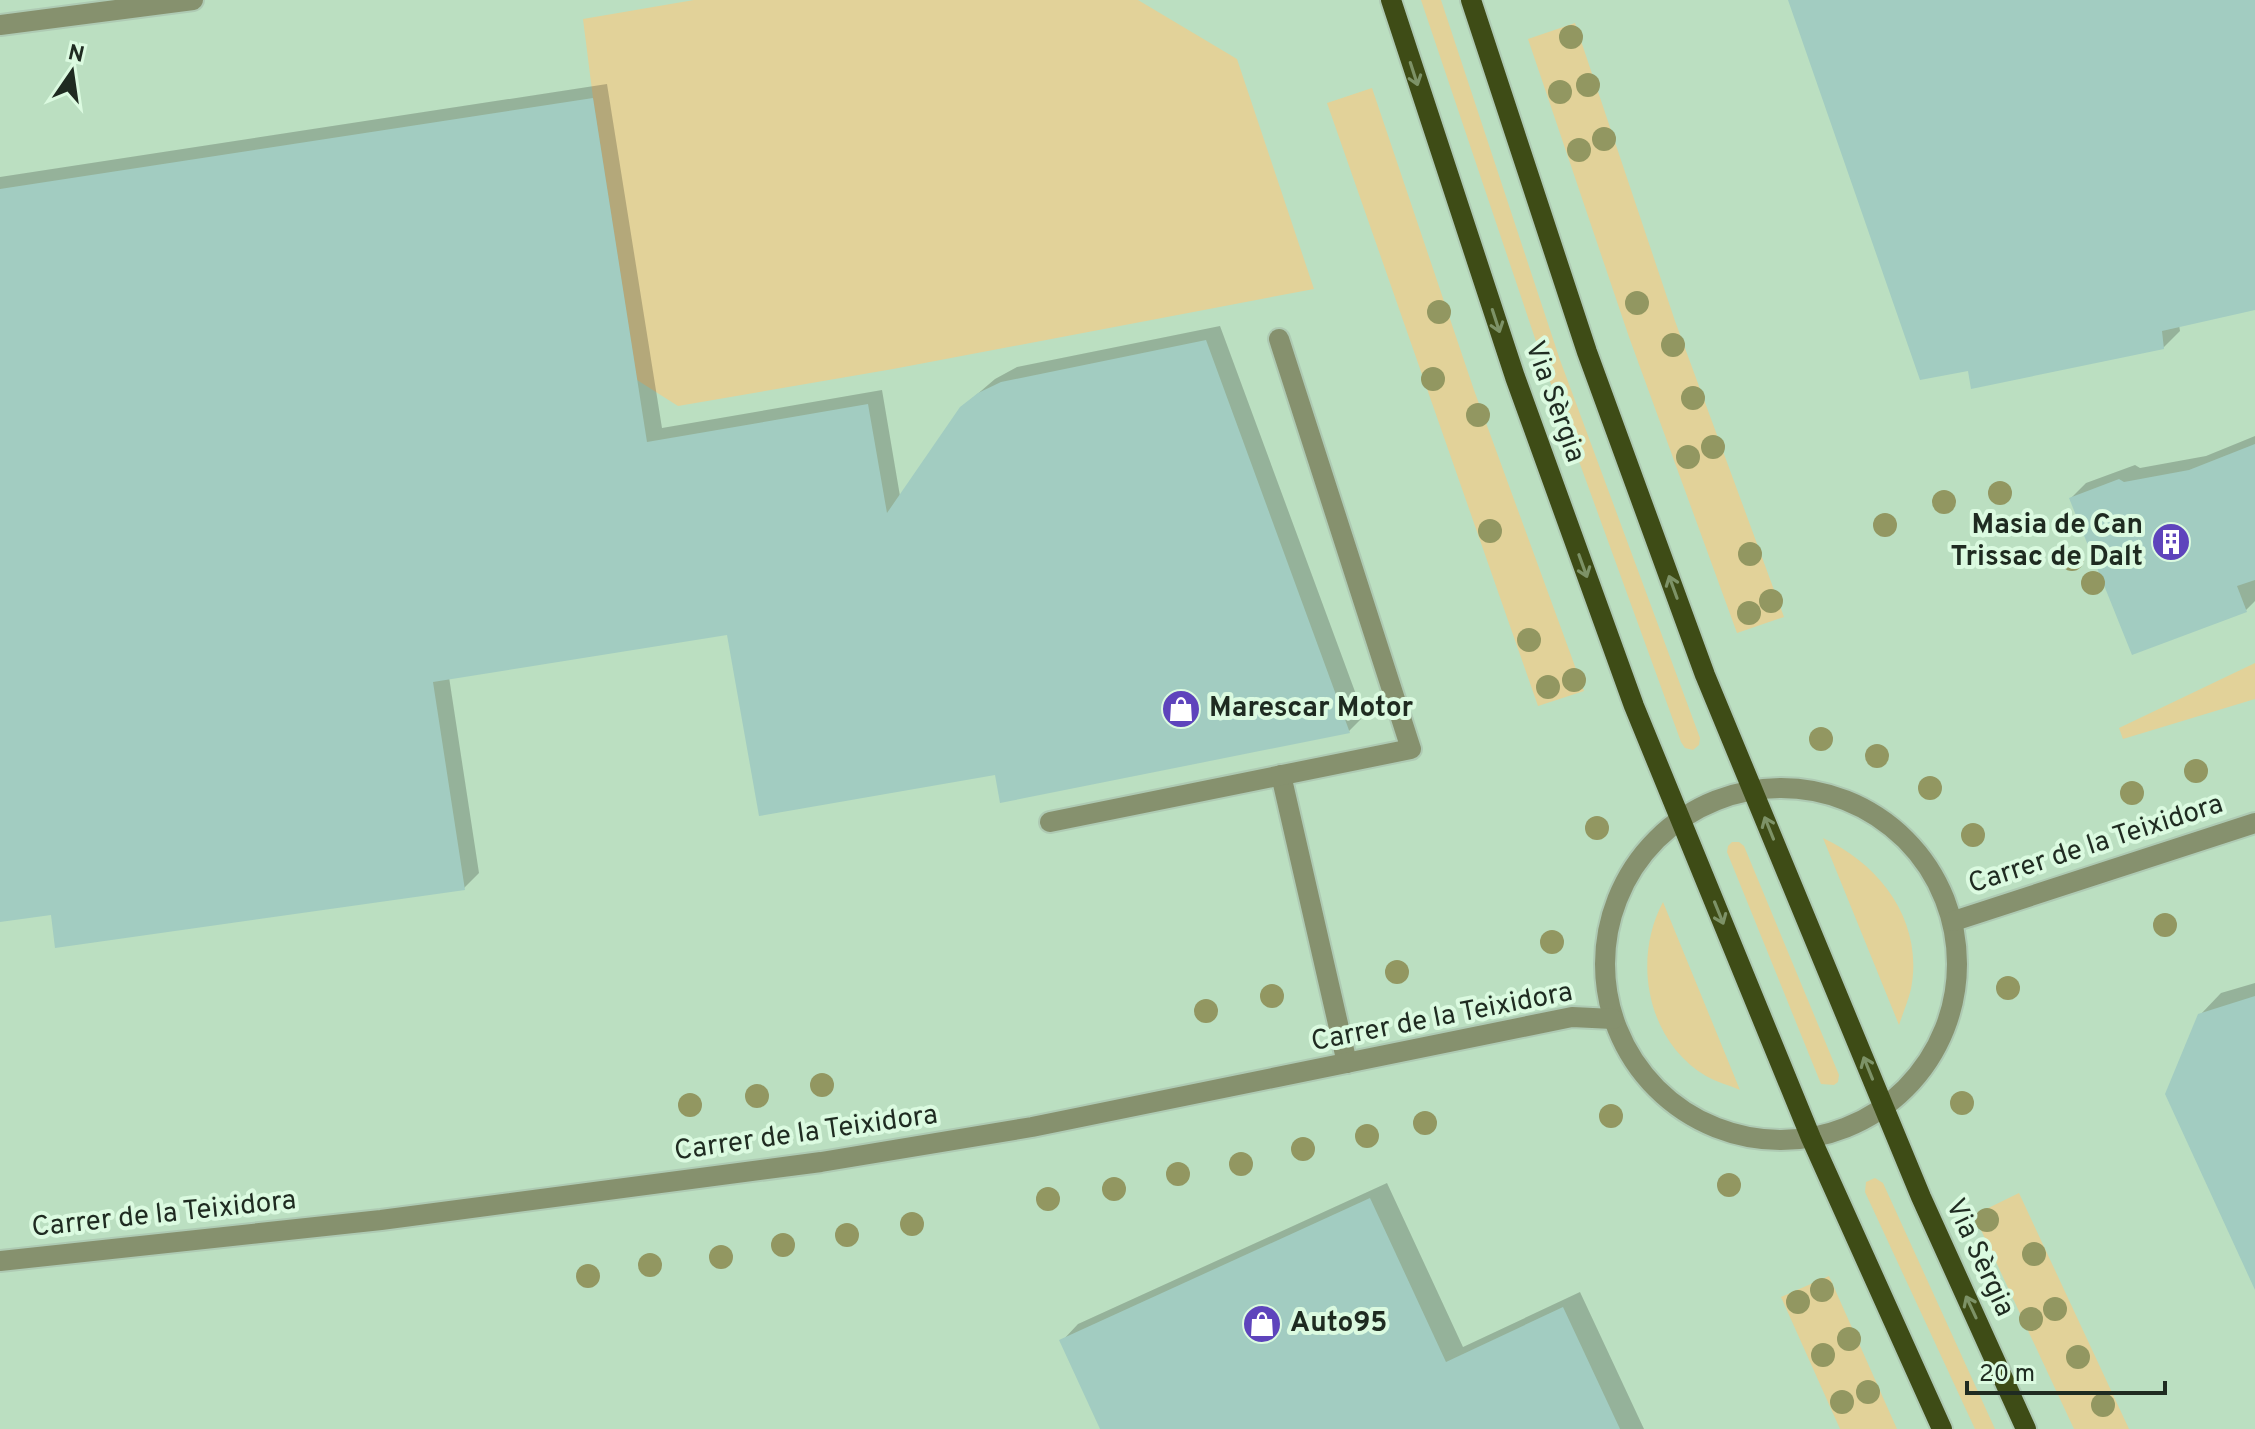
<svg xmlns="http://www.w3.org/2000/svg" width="2255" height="1429" font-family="Overpass,sans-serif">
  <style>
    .built { fill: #bbdfc1 }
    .green { fill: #e2d299 }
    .shadow { fill: #0003 }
    .building { fill: #a2ccc1 }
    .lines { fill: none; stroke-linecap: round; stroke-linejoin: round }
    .minor-casing { stroke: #aecab3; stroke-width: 24 }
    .major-casing { stroke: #aecab3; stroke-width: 24 }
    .minor { stroke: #86916e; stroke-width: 20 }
    .major { stroke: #3e4c16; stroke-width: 20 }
    .tree { fill: #929761 }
    .oneway { stroke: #7d9267 }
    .labels { text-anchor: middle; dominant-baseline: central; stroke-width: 8; stroke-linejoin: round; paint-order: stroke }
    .street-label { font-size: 28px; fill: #1f2b21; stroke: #dbfae0 }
    .poi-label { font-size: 28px; font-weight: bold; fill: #1f2b21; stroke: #dbfae0; text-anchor: start }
  </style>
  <rect width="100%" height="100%" fill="#ceedd3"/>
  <rect class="built" x="0" y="0" width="2255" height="1429"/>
  <g class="green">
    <path d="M694 0H1138L1237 59 1314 289 893 369 678 406 637 380 593 98 583 19Z"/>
    <path d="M1421 0H1441L1560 360 1700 738 1699 745 1693 750 1685 748 1681 742 1544 365Z"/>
    <path d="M1575 23 1675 321 1784 617 1737 633 1629 337 1528 39Z"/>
    <path d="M1372 88 1474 390 1584 691 1538 706 1327 103Z"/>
    <path d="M2255 663V699L2123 739 2119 728Z"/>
    <path d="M1823 838C1881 865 1924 922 1911 989 1908 1001 1903 1013 1899 1025Z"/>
    <path d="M1732 842H1739L1744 846 1839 1075 1838 1082 1834 1085 1821 1084 1727 852 1728 846Z"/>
    <path d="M1663 902 1740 1090C1729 1085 1716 1082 1706 1076 1647 1041 1632 960 1663 902Z"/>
    <path d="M1875 1178 1883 1183 1995 1429H1975L1865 1192 1866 1182Z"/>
    <path d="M2019 1193 2129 1429H2074L1974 1215Z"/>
    <path d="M1829 1276 1897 1429H1840L1781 1297Z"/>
  </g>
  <g class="shadow">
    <path d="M1790 0H2255V308L2179 325 2180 331 2163 348Z"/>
    <path d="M607 84 662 428 882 390 900 496 961 408 995 379 1017 367 1220 326 1364 716 1349 731 1001 800 996 773 729 633 449 677 479 873 464 888 52 912 0 920V177Z"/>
    <path d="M2255 436V601L2246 610 2071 498 2086 483 2135 465 2140 468 2206 456Z"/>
    <path d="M2255 983V1285L2200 1015 2221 993Z"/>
    <path d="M1387 1183 1463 1347 1580 1292 1644 1429H1103L1062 1341 1078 1324Z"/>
  </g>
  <g class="building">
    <path d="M1788 0H2255V310L2162 331 2164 349 1971 389 1968 371 1920 380Z"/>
    <path d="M593 98 647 442 868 404 887 513 960 407 978 393 1001 382 1206 340 1350 733 1000 803 995 775 759 816 727 635 433 682 465 890 55 948 51 915 0 922V189Z"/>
    <path d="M2255 444V580L2237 586 2247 612 2132 655 2069 498 2119 479 2124 482 2189 470Z"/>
    <path d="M2255 996V1290L2165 1094 2198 1014Z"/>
    <path d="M1370 1198 1446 1362 1563 1307 1620 1429H1100L1059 1340Z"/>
  </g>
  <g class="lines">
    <g class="minor-casing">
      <g id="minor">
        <path d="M0 25 193 0"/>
        <path d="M1281 775 1347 1063"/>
        <circle cx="1781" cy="964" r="176"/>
        <path d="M1050 822 1411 749 1279 339"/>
        <path d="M1954 921 2255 823"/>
        <path d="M0 1261 381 1220 821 1162 1032 1127 1572 1017 1613 1019"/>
      </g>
    </g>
    <g class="major-casing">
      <g id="major">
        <path d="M1391 0 1515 377 1634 706 1811 1138 1942 1429"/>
        <path d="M1471 0 1587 352 1705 675 1921 1197 2026 1429"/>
      </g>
    </g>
    <use href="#minor" class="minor"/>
    <use href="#major" class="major"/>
  </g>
  <g class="tree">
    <circle cx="1571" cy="37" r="12"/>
    <circle cx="1588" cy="85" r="12"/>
    <circle cx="1560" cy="92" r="12"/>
    <circle cx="1604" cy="139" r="12"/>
    <circle cx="1579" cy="150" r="12"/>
    <circle cx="1637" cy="303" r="12"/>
    <circle cx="1439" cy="312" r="12"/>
    <circle cx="1673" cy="345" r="12"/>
    <circle cx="1433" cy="379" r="12"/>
    <circle cx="1693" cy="398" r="12"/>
    <circle cx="1478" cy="415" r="12"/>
    <circle cx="1713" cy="447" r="12"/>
    <circle cx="1688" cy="457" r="12"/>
    <circle cx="2000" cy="493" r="12"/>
    <circle cx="1944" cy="502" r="12"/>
    <circle cx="1885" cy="525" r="12"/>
    <circle cx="1490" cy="531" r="12"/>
    <circle cx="1750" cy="554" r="12"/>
    <circle cx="2072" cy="559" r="12"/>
    <circle cx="2093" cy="583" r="12"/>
    <circle cx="1771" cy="601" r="12"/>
    <circle cx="1749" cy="613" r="12"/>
    <circle cx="1529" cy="640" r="12"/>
    <circle cx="1574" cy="680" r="12"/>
    <circle cx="1548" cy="687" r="12"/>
    <circle cx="1821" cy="739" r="12"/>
    <circle cx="1877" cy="756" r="12"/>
    <circle cx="2196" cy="771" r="12"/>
    <circle cx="1930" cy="788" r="12"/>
    <circle cx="2132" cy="793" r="12"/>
    <circle cx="1597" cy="828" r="12"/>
    <circle cx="1973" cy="835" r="12"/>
    <circle cx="2165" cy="925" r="12"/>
    <circle cx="1552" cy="942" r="12"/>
    <circle cx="1397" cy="972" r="12"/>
    <circle cx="2008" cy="988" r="12"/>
    <circle cx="1272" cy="996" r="12"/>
    <circle cx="1206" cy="1011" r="12"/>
    <circle cx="822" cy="1085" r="12"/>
    <circle cx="757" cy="1096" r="12"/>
    <circle cx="1962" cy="1103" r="12"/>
    <circle cx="690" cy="1105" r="12"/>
    <circle cx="1611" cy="1116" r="12"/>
    <circle cx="1425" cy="1123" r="12"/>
    <circle cx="1367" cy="1136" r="12"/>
    <circle cx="1303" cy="1149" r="12"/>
    <circle cx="1241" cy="1164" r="12"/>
    <circle cx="1178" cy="1174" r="12"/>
    <circle cx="1729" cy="1185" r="12"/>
    <circle cx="1114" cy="1189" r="12"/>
    <circle cx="1048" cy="1199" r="12"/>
    <circle cx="1987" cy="1220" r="12"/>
    <circle cx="912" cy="1224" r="12"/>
    <circle cx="847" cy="1235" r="12"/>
    <circle cx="783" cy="1245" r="12"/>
    <circle cx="2034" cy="1254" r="12"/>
    <circle cx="721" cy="1257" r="12"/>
    <circle cx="650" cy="1265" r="12"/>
    <circle cx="588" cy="1276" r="12"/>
    <circle cx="1822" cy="1290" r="12"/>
    <circle cx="1798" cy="1302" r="12"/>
    <circle cx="2055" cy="1309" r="12"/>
    <circle cx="2031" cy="1319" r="12"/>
    <circle cx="1849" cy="1339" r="12"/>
    <circle cx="1823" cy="1355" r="12"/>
    <circle cx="2078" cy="1357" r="12"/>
    <circle cx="1868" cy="1392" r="12"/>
    <circle cx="1842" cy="1402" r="12"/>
    <circle cx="2103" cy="1405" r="12"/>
  </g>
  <defs><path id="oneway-shaft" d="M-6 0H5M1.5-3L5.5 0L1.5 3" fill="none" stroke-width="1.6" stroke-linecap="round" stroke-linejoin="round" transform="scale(2)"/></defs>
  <g class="oneway">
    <use href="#oneway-shaft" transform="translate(1414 74) rotate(72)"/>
    <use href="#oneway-shaft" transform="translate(1496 321) rotate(72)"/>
    <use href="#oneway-shaft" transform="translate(1583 566) rotate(70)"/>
    <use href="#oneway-shaft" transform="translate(1673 587) rotate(-110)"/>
    <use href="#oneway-shaft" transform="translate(1769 828) rotate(-112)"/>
    <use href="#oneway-shaft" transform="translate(1719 913) rotate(68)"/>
    <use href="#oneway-shaft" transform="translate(1868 1068) rotate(-112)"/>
    <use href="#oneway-shaft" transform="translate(1971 1307) rotate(-115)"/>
  </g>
  <defs>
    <g id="building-disc" transform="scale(2)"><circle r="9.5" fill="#5e44bc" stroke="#dbfae0"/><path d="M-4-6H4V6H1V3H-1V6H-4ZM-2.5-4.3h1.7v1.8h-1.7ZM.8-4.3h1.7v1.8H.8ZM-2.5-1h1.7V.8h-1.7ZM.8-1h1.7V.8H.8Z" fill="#fff"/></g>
    <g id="shop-disc" transform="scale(2)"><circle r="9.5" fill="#5e44bc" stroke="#dbfae0"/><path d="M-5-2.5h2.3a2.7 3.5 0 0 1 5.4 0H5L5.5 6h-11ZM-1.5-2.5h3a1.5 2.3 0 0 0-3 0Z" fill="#fff"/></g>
  </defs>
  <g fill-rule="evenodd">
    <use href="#building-disc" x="2171" y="542"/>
    <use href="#shop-disc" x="1181" y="709"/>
    <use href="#shop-disc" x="1262" y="1324"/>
  </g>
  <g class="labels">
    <g class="street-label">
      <text transform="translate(1554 402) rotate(70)">Via Sèrgia</text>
      <text transform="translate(2096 845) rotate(-18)">Carrer de la Teixidora</text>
      <text transform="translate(1442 1018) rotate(-11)">Carrer de la Teixidora</text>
      <text transform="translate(806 1134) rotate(-8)">Carrer de la Teixidora</text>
      <text transform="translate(164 1215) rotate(-6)">Carrer de la Teixidora</text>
      <text transform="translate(1979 1258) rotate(65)">Via Sèrgia</text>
    </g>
    <g class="poi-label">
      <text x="2143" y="526" text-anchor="end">Masia de Can<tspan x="2143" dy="32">Trissac de Dalt</tspan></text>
      <text x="1209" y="709">Marescar Motor</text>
      <text x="1290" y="1324">Auto95</text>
    </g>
  </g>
  <g transform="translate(72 72) rotate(13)" stroke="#dbfae0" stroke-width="6" paint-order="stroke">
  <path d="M0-6L14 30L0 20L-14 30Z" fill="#1f2b21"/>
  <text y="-12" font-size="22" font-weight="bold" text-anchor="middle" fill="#1f2b21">N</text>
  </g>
  <path d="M1967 1381v12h198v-12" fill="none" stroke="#1f2b21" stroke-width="4"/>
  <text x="1979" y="1381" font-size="24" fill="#1f2b21" stroke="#dbfae0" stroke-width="6" paint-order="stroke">20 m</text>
</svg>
